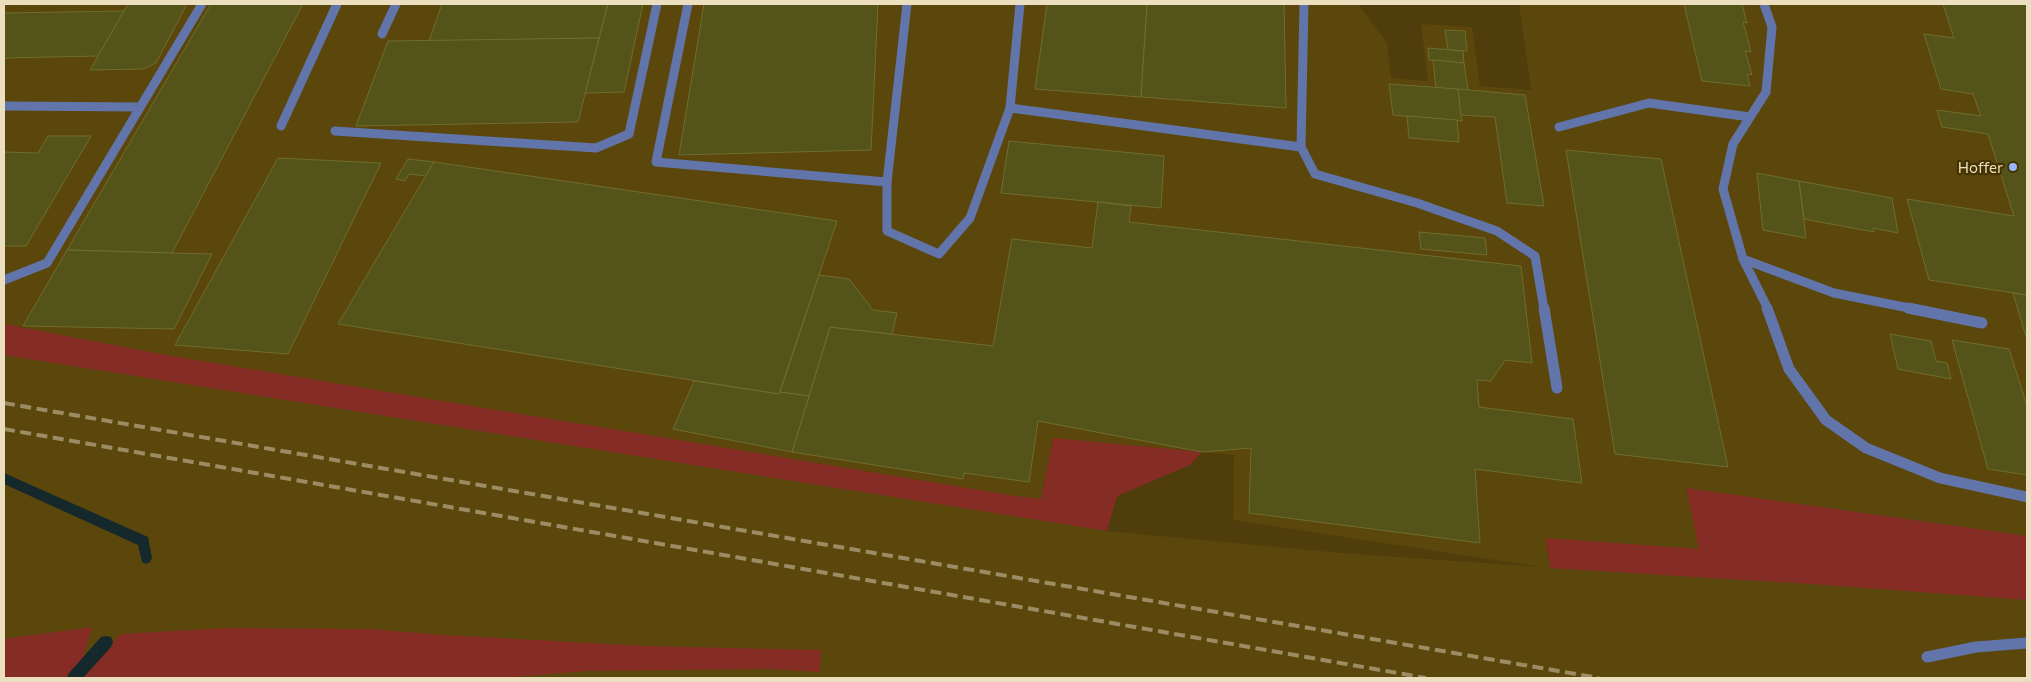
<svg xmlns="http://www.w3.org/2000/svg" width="2031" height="682" font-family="Commissioner,sans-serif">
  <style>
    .built { fill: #5b460b }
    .green { fill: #852c24 }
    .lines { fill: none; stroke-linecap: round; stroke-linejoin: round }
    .stream { fill: #15292c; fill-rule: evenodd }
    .building { fill: #545319; stroke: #6f6e2d }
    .service-far1 { stroke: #6175aa; stroke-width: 9 }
    .service { stroke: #6175aa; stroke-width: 11 }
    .rail { stroke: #9c8c63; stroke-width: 4; stroke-dasharray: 11 5.5; stroke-linecap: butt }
    .poi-dot { fill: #9ab5fd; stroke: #430; stroke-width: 2 }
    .labels { text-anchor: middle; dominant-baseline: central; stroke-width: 4.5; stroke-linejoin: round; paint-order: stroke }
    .poi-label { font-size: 15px; fill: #ecdfc0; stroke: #430; text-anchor: end }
  </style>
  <rect width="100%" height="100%" fill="#4f3d0b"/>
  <path class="built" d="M4 4H1358L1387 43 1391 78 1428 81 1421 24 1472 27 1480 86 1531 90 1519 4H2027V536L1686 488 1700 549 1546 539 1550 568 1826 585 2027 600V678H4V355L1107 531 1342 553 1541 567 1233 520 1234 455 1053 438 1041 499 1015 496 166 355 4 324Z"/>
  <g class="green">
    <path d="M4 324 166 355 1015 496 1041 499 1053 438 1202 452 1190 465 1117 496 1107 531 4 355Z"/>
    <path d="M1686 488 2027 536V600L1826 585 1550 568 1546 538 1699 549Z"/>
    <path d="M92 627 83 659 65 678H4V639Z"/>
    <path d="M230 628 369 629 444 635 646 646 821 650 820 672 769 669 587 671 503 678H81L121 634Z"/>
  </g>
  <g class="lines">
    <g class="stream">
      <path d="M4 473 148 537 152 558 150 562 146 564 142 562 138 545 4 484Z"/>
      <path d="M106 636 111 637 113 642 111 647 83 678H67L69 673 101 637Z"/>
    </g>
  </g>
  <g class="building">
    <path d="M128 4H187L156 63 143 69 90 70Z"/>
    <path d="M211 4H303L172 253 67 250Z"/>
    <path d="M442 4H608L599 38 429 41Z"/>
    <path d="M608 4H643L624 92 585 93Z"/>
    <path d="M704 4H878L871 150 679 155Z"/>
    <path d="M1047 4H1147L1141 97 1035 89Z"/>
    <path d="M1147 4H1284L1286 108 1141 97Z"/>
    <path d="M1684 4H1742L1747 23 1743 22 1751 52 1745 51 1752 75 1747 74 1750 86 1702 81Z"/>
    <path d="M1943 4H2027V295L1929 280 1907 199 2014 216 1988 134 1942 127 1937 110 1981 116 1973 94 1941 89 1924 34 1954 38Z"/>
    <path d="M124 11 98 56 4 58V13Z"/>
    <path d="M1445 30 1465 31 1467 51 1448 50Z"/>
    <path d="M599 38 578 122 356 126 388 41Z"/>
    <path d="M1428 48 1463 51 1464 63 1429 60Z"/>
    <path d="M1433 60 1464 63 1468 90 1436 88Z"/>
    <path d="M1389 84 1458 89 1462 121 1393 115Z"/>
    <path d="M1458 89 1525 95 1544 206 1507 203 1495 117 1461 115Z"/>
    <path d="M1407 116 1457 120 1459 142 1409 138Z"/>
    <path d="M48 136H91L26 246H4V152L38 153Z"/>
    <path d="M1009 141 1164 156 1161 208 1001 193Z"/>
    <path d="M1566 150 1661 159 1728 467 1615 454Z"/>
    <path d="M278 158 381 163 288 354 175 345Z"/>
    <path d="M408 159 434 162 426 176 409 174 405 181 396 179Z"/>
    <path d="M434 162 837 221 779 394 338 324Z"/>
    <path d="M1757 173 1799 181 1806 238 1763 230Z"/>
    <path d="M1799 181 1892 198 1898 233 1873 228 1874 232 1804 219Z"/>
    <path d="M1098 202 1131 206 1129 222 1521 266 1532 363 1505 360 1491 381 1477 380 1479 407 1573 419 1582 483 1475 469 1480 543 1249 513 1251 448 1202 452 1038 421 1029 482 964 473 963 479 792 452 830 327 993 346 1012 239 1092 248Z"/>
    <path d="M1419 232 1485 238 1487 255 1421 249Z"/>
    <path d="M67 250 172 253 212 254 174 329 23 326Z"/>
    <path d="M819 275 849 279 873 310 897 313 892 334 830 327 809 396 780 392Z"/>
    <path d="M2013 293 2027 295V340Z"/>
    <path d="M1890 334 1931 341 1936 361 1947 363 1951 379 1898 369Z"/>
    <path d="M1952 340 2009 349 2027 406V475L1988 469Z"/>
    <path d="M694 381 779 394 780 392 809 396 792 452 673 429Z"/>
  </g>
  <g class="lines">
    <g class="service-far1">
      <path d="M688 4 656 162 887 182"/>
      <path d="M907 4 887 182V231L939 254 970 218 1010 108"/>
      <path d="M1020 4 1010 108 1301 147"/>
      <path d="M1304 4 1301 147 1315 174 1417 203 1497 231 1535 256 1544 309"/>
      <path d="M1764 4 1772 27 1766 92 1733 144 1723 189 1743 259 1768 309"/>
      <path d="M382 34 396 4"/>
      <path d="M4 106 140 107"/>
      <path d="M281 126 337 4"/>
      <path d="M1559 127 1649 103 1750 117"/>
      <path d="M335 131 596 148 629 134 657 4"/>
      <path d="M1743 259 1834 293 1914 309"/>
      <path d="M4 280 47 263 202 4"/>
    </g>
    <g class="service">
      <path d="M1544 308 1557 388"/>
      <path d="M1767 308 1789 369 1826 420 1866 448 1940 478 2027 497"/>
      <path d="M1908 308 1982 323"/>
      <path d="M1927 657 1976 647 2027 643"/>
    </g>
    <g class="rail">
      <path d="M4 403 1599 678"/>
      <path d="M4 429 1426 678"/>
    </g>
  </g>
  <circle class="poi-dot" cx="2013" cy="167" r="5"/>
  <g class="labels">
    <g class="poi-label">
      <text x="2003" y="167">Hoffer</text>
    </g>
  </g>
  <rect width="2031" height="682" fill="none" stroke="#ecdfc0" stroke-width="10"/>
</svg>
